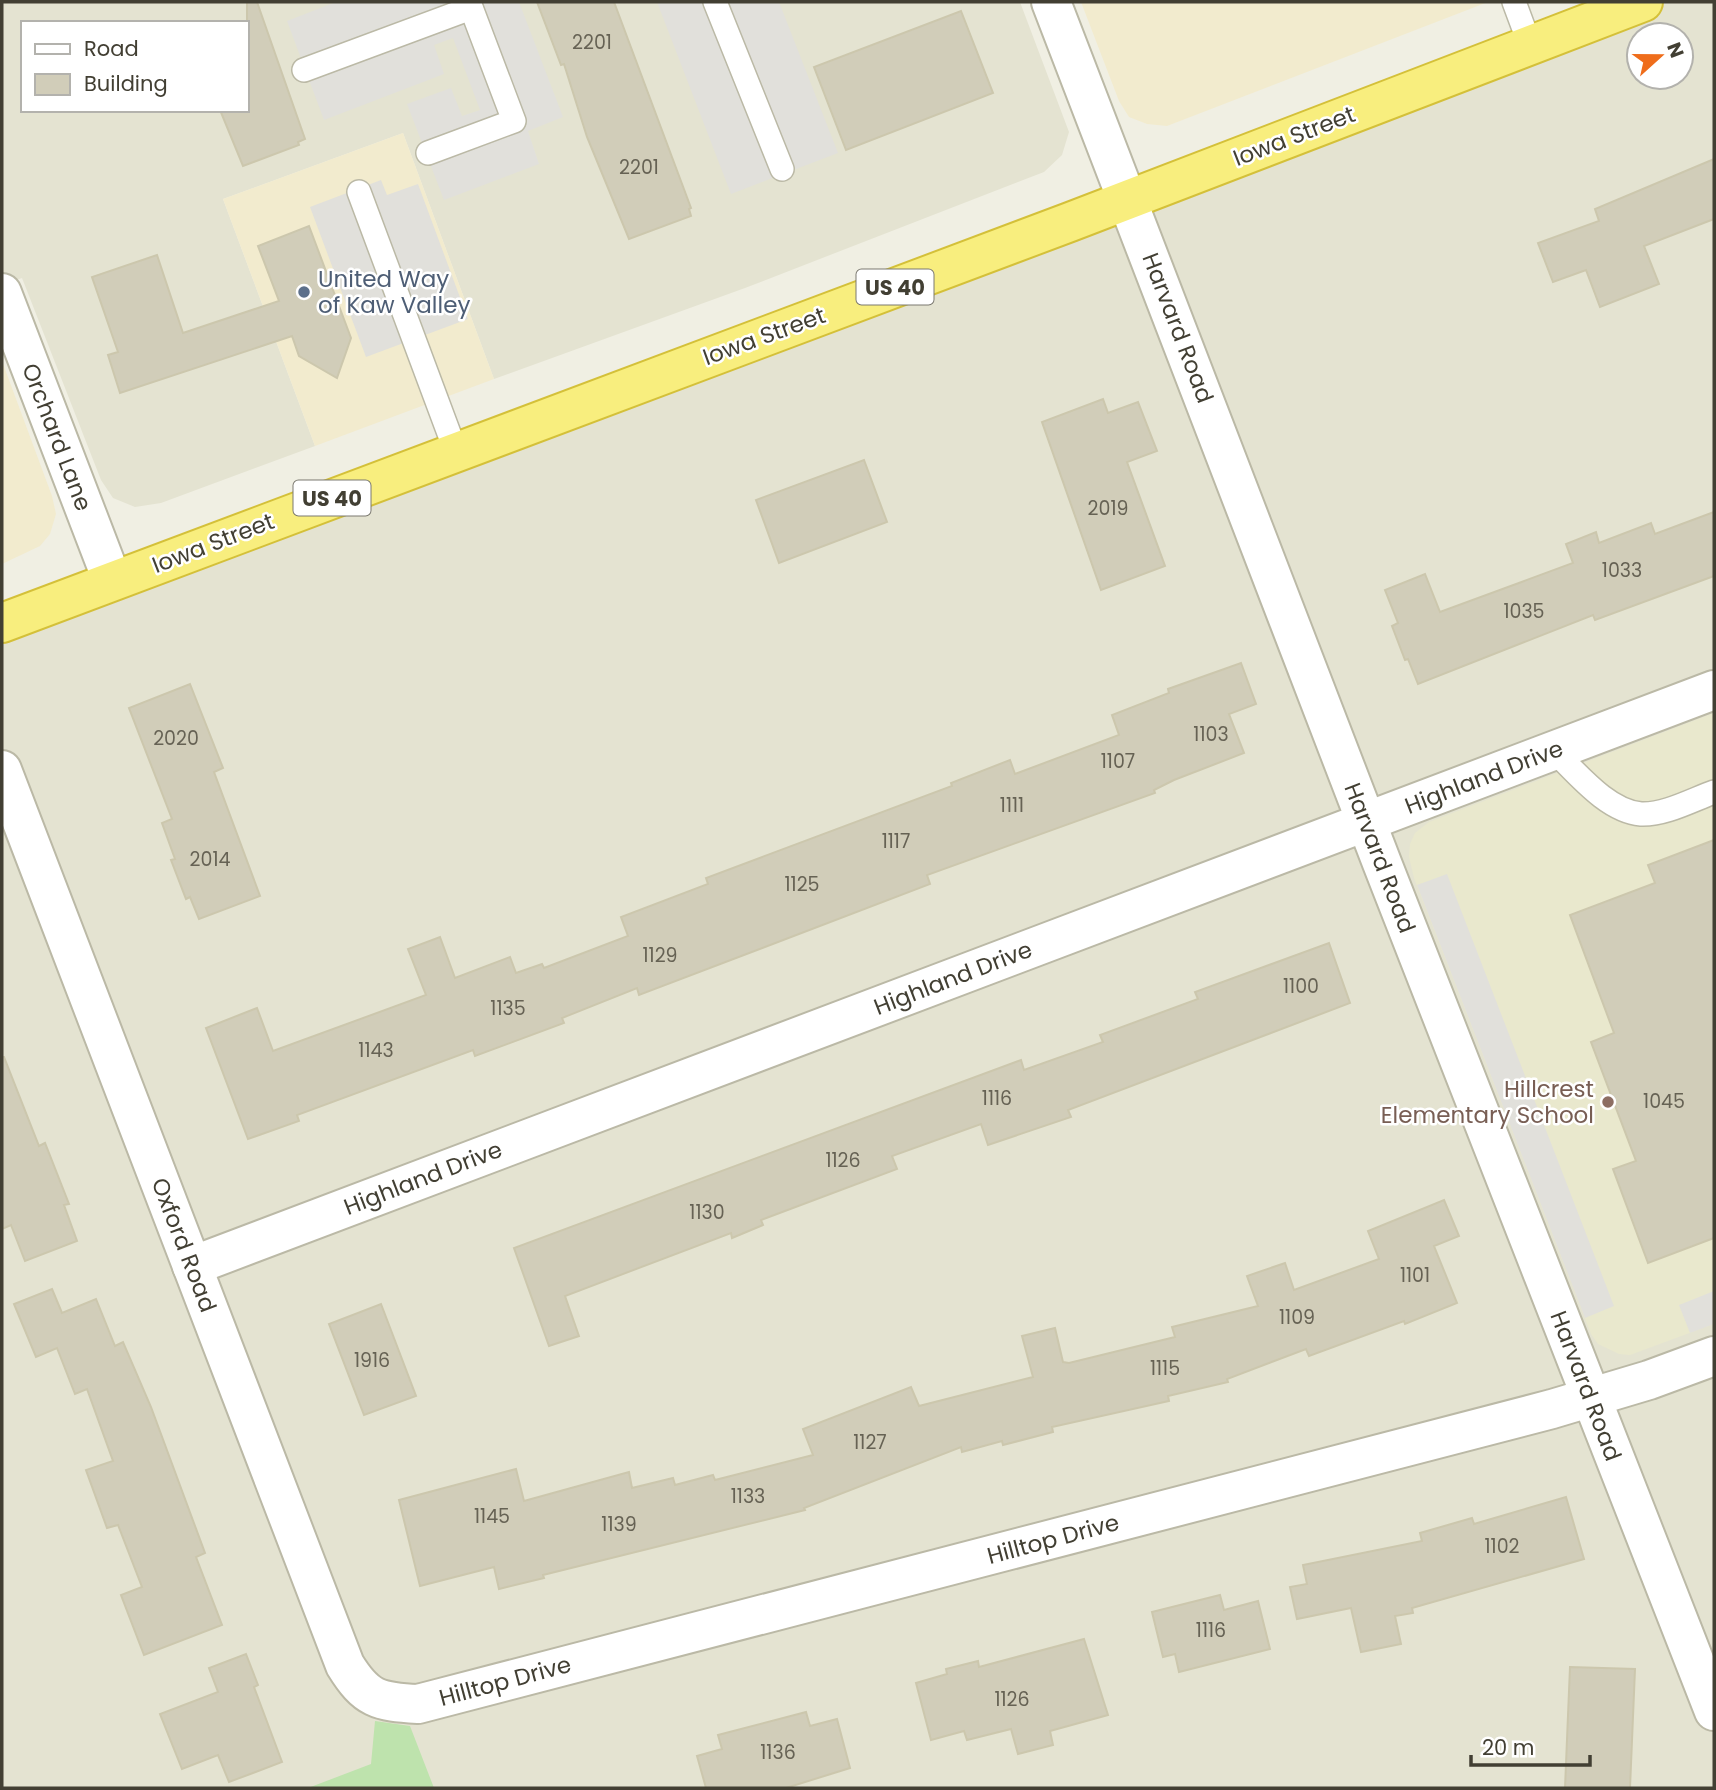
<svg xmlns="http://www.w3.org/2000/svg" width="1716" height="1790" font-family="Poppins,sans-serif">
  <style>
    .residential { fill: #e4e3d1; fill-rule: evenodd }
    .commercial { fill: #f2ebce }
    .education { fill: #e9e8cd }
    .green { fill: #bee3ad }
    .parking { fill: #e1e0db }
    .building { fill: #d1cdb9; stroke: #ccc7ad; stroke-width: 2 }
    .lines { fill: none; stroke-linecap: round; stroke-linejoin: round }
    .service-casing { stroke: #bbb9a6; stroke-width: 26 }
    .minor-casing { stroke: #bbb9a6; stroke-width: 42 }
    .trunk-casing { stroke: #d4c039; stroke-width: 42 }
    .service { stroke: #fff; stroke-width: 23 }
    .minor { stroke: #fff; stroke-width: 38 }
    .trunk { stroke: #f8ee7e; stroke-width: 38 }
    .service-dot { fill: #5c6f8a; stroke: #fff; stroke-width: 2.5 }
    .education-dot { fill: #8d6e63; stroke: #fff; stroke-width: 2.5 }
    .labels { text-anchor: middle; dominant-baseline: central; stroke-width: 5; stroke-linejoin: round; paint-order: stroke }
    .number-label { font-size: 19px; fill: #666254 }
    .shield { fill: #fff; stroke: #7b7970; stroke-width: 2 }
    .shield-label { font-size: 21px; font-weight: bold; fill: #423f33 }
    .street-label { font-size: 23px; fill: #423f33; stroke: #fff }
    .service-label { font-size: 23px; fill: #4e5e75; stroke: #fff; text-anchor: start }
    .education-label { font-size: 23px; fill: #785e54; stroke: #fff; text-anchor: end }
  </style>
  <rect width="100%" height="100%" fill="#f0efe3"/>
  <g class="residential">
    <path d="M2 2H1020L1069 132 1062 155 1044 172 745 288 494 379 403 133 223 199 315 446 161 503 135 507 113 498 101 480 22 278 2 285ZM23 23H247V110H23Z"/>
    <path d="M1643 2H1714V1788H2V623ZM1639 35H1681V77H1639Z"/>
  </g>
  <g class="commercial">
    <path d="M1081 2H1488L1167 126 1147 124 1129 117 1119 101Z"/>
    <path d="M403 133 494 379 315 446 223 199Z"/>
    <path d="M2 361 52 496 56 514 50 534 40 546 2 564Z"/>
  </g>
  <path class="education" d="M1714 713V1324L1630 1355 1619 1354 1598 1344 1591 1334 1414 878 1409 857 1410 844 1415 833 1429 822Z"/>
  <path class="green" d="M375 1721 410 1726 434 1788H308L371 1764Z"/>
  <g class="parking">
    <path d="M336 2H519L563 117 528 131 539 164 444 200 407 104 451 88 462 116 480 110 453 38 434 45 444 74 324 120 287 21Z"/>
    <path d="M657 2H779L838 153 731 194Z"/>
    <path d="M381 180 387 195 418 184 468 319 366 357 310 207Z"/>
    <path d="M1447 874 1614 1306 1585 1318 1417 885Z"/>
    <path d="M1714 1291V1324L1690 1333 1679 1305Z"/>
  </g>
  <g class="building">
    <path d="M247 2H257L305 139 298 142 299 145 243 166 220 110H247Z"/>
    <path d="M537 2H614L691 208 689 209 691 216 629 239 587 137 564 64 561 65Z"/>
    <path d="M961 11 993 93 846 150 814 67Z"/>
    <path d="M1714 159V219L1644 246 1659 284 1600 307 1586 270 1553 282 1538 243 1599 221 1595 209Z"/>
    <path d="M309 226 351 338 337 378 299 356 292 336 120 393 108 355 118 352 92 277 157 255 183 333 279 301 258 246Z"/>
    <path d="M1103 399 1108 413 1138 402 1157 451 1127 462 1165 566 1101 590 1042 422Z"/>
    <path d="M864 460 887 522 779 563 756 500Z"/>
    <path d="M1714 512V576L1595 620 1593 615 1418 684 1408 659 1405 660 1392 626 1398 623 1385 590 1425 574 1440 612 1573 563 1566 544 1596 532 1599 543 1651 523 1655 534Z"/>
    <path d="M1241 663 1256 704 1229 714 1244 753 1174 780 1154 790 1155 793 927 875 930 884 639 995 637 988 562 1018 564 1023 475 1056 473 1050 297 1115 299 1121 248 1139 206 1028 257 1008 273 1051 426 995 408 949 440 937 455 978 510 957 516 973 542 964 544 968 628 936 621 917 708 884 706 878 952 786 951 783 1010 760 1015 774 1119 735 1112 715 1169 693 1168 689Z"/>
    <path d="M190 684 223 768 214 772 260 896 199 919 190 897 186 899 171 860 175 859 162 823 172 819 129 708Z"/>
    <path d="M1714 840V1238L1648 1263 1613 1169 1636 1161 1591 1042 1614 1033 1570 915 1655 883 1648 865Z"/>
    <path d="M1329 943 1350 1003 1068 1110 1071 1117 988 1145 981 1124 892 1156 897 1169 761 1220 763 1225 732 1238 731 1233 565 1296 579 1336 549 1346 514 1248 1021 1060 1024 1070 1103 1042 1100 1035 1198 999 1195 992Z"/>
    <path d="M2 1057H4L39 1146 45 1143 69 1204 64 1205 77 1241 25 1261 11 1225 2 1229Z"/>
    <path d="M1444 1200 1459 1236 1434 1246 1457 1303 1405 1324 1404 1321 1309 1356 1306 1349 1227 1379 1228 1382 1168 1396 1169 1401 1052 1427 1053 1432 1003 1445 1002 1441 962 1452 961 1447 804 1508 805 1510 543 1575 544 1578 499 1589 494 1567 420 1586 399 1500 516 1469 524 1501 629 1472 632 1488 673 1478 675 1485 713 1475 715 1480 813 1455 803 1429 911 1387 919 1406 1033 1377 1022 1336 1055 1328 1063 1362 1069 1363 1175 1337 1172 1327 1258 1306 1247 1276 1285 1263 1294 1290 1379 1259 1368 1231Z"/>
    <path d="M52 1289 62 1313 96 1299 115 1346 123 1342 151 1407 205 1553 196 1557 222 1625 144 1655 121 1595 142 1587 118 1525 107 1528 86 1470 113 1461 87 1389 75 1394 57 1348 36 1357 14 1304Z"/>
    <path d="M381 1304 416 1396 364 1415 329 1324Z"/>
    <path d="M1566 1497 1584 1559 1412 1608 1413 1613 1395 1616 1401 1644 1361 1652 1351 1608 1297 1619 1290 1587 1307 1584 1303 1565 1422 1541 1420 1533 1472 1518 1474 1524Z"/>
    <path d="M1220 1595 1224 1610 1258 1601 1270 1649 1179 1672 1175 1654 1163 1657 1152 1612Z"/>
    <path d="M1084 1639 1108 1715 1050 1731 1053 1745 1018 1754 1011 1729 967 1740 964 1731 931 1740 916 1683 947 1674 946 1669 978 1661 979 1667Z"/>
    <path d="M246 1654 258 1685 254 1687 282 1762 229 1782 218 1755 182 1769 160 1714 218 1692 209 1668Z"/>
    <path d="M1570 1667 1635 1669 1630 1788H1565Z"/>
    <path d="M806 1712 810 1726 837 1719 850 1768 786 1788H706L697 1756 722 1749 718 1735Z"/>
  </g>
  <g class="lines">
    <g class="service-casing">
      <g id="service">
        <path d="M715 2 782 169"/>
        <path d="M1514 2 1530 45"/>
        <path d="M304 70 471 8"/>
        <path d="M428 153 514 121 469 2"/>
        <path d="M359 192 456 452"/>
        <path d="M1554 751C1577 773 1607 811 1641 814 1665 815 1692 800 1714 792"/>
      </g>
    </g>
    <g class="minor-casing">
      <g id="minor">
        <path d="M1051 2 1382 863 1714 1711"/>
        <path d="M2 293 112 580"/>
        <path d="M2 770 345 1665C366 1699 378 1702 418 1704L1552 1409 1649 1380 1714 1356"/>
        <path d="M192 1266 1714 690"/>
      </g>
    </g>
    <g class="trunk-casing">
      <path id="trunk" d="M2 623 1070 222 1643 2"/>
    </g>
    <use href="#service" class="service"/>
    <use href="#minor" class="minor"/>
    <use href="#trunk" class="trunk"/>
  </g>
  <circle class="service-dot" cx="304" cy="292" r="7"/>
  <circle class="education-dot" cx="1608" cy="1102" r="7"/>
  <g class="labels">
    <g class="number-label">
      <text x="592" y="42">2201</text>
      <text x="639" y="167">2201</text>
      <text x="1108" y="508">2019</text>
      <text x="1622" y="570">1033</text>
      <text x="1524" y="611">1035</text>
      <text x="1211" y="734">1103</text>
      <text x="176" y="738">2020</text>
      <text x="1118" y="761">1107</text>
      <text x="1012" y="805">1111</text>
      <text x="896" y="841">1117</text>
      <text x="210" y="859">2014</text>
      <text x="802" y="884">1125</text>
      <text x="660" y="955">1129</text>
      <text x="1301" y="986">1100</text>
      <text x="508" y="1008">1135</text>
      <text x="376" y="1050">1143</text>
      <text x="997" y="1098">1116</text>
      <text x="1664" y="1101">1045</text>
      <text x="843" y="1160">1126</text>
      <text x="707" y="1212">1130</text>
      <text x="1415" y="1275">1101</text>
      <text x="1297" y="1317">1109</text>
      <text x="372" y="1360">1916</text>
      <text x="1165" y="1368">1115</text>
      <text x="870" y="1442">1127</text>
      <text x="748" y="1496">1133</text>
      <text x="492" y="1516">1145</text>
      <text x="619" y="1524">1139</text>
      <text x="1502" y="1546">1102</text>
      <text x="1211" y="1630">1116</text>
      <text x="1012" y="1699">1126</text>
      <text x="778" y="1752">1136</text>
    </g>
    <g class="shield">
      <rect x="856.5" y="269.5" width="77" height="35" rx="5"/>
      <rect x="293.5" y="480.5" width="77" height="35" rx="5"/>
    </g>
    <g class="shield-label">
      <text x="895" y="287">US 40</text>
      <text x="332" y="498">US 40</text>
    </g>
    <g class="street-label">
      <text transform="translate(1294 136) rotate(-21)">Iowa Street</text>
      <text transform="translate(1178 328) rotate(69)">Harvard Road</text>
      <text transform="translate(764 336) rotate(-20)">Iowa Street</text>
      <text transform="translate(57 437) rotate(69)">Orchard Lane</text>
      <text transform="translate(213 543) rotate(-21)">Iowa Street</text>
      <text transform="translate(1484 777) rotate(-21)">Highland Drive</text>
      <text transform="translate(1380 858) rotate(69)">Harvard Road</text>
      <text transform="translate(953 978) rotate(-21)">Highland Drive</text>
      <text transform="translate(423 1178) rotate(-21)">Highland Drive</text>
      <text transform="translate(184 1245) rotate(69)">Oxford Road</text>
      <text transform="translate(1586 1386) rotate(69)">Harvard Road</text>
      <text transform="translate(1053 1539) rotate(-15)">Hilltop Drive</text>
      <text transform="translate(505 1681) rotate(-15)">Hilltop Drive</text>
    </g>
    <g class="service-label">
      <text x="318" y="279">United Way<tspan x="318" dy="26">of Kaw Valley</tspan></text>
    </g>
    <g class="education-label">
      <text x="1594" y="1089">Hillcrest<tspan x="1594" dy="26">Elementary School</tspan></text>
    </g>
  </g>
  <rect width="1716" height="1790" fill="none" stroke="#423f33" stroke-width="7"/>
  <rect x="21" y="21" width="228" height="91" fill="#ffffff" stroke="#b3b2ad" stroke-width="2"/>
  <rect x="35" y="44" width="35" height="10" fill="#ffffff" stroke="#b3b2ad" stroke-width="2"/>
  <text x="84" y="56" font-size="21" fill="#423f33">Road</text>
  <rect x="35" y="74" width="35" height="21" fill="#d1cdb9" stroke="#b3b2ad" stroke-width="2"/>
  <text x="84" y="91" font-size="21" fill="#423f33">Building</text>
  <g transform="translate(1660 56) rotate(69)"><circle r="33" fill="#ffffff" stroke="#b3b2ad" stroke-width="2"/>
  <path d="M0-5L12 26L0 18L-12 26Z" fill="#ef6d1b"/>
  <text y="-10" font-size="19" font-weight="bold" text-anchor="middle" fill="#423f33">N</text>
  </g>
  <path d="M1471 1755v10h119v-10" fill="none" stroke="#423f33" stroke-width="3.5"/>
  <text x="1482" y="1755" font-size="21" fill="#423f33" stroke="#ffffff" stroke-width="5" paint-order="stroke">20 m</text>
</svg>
